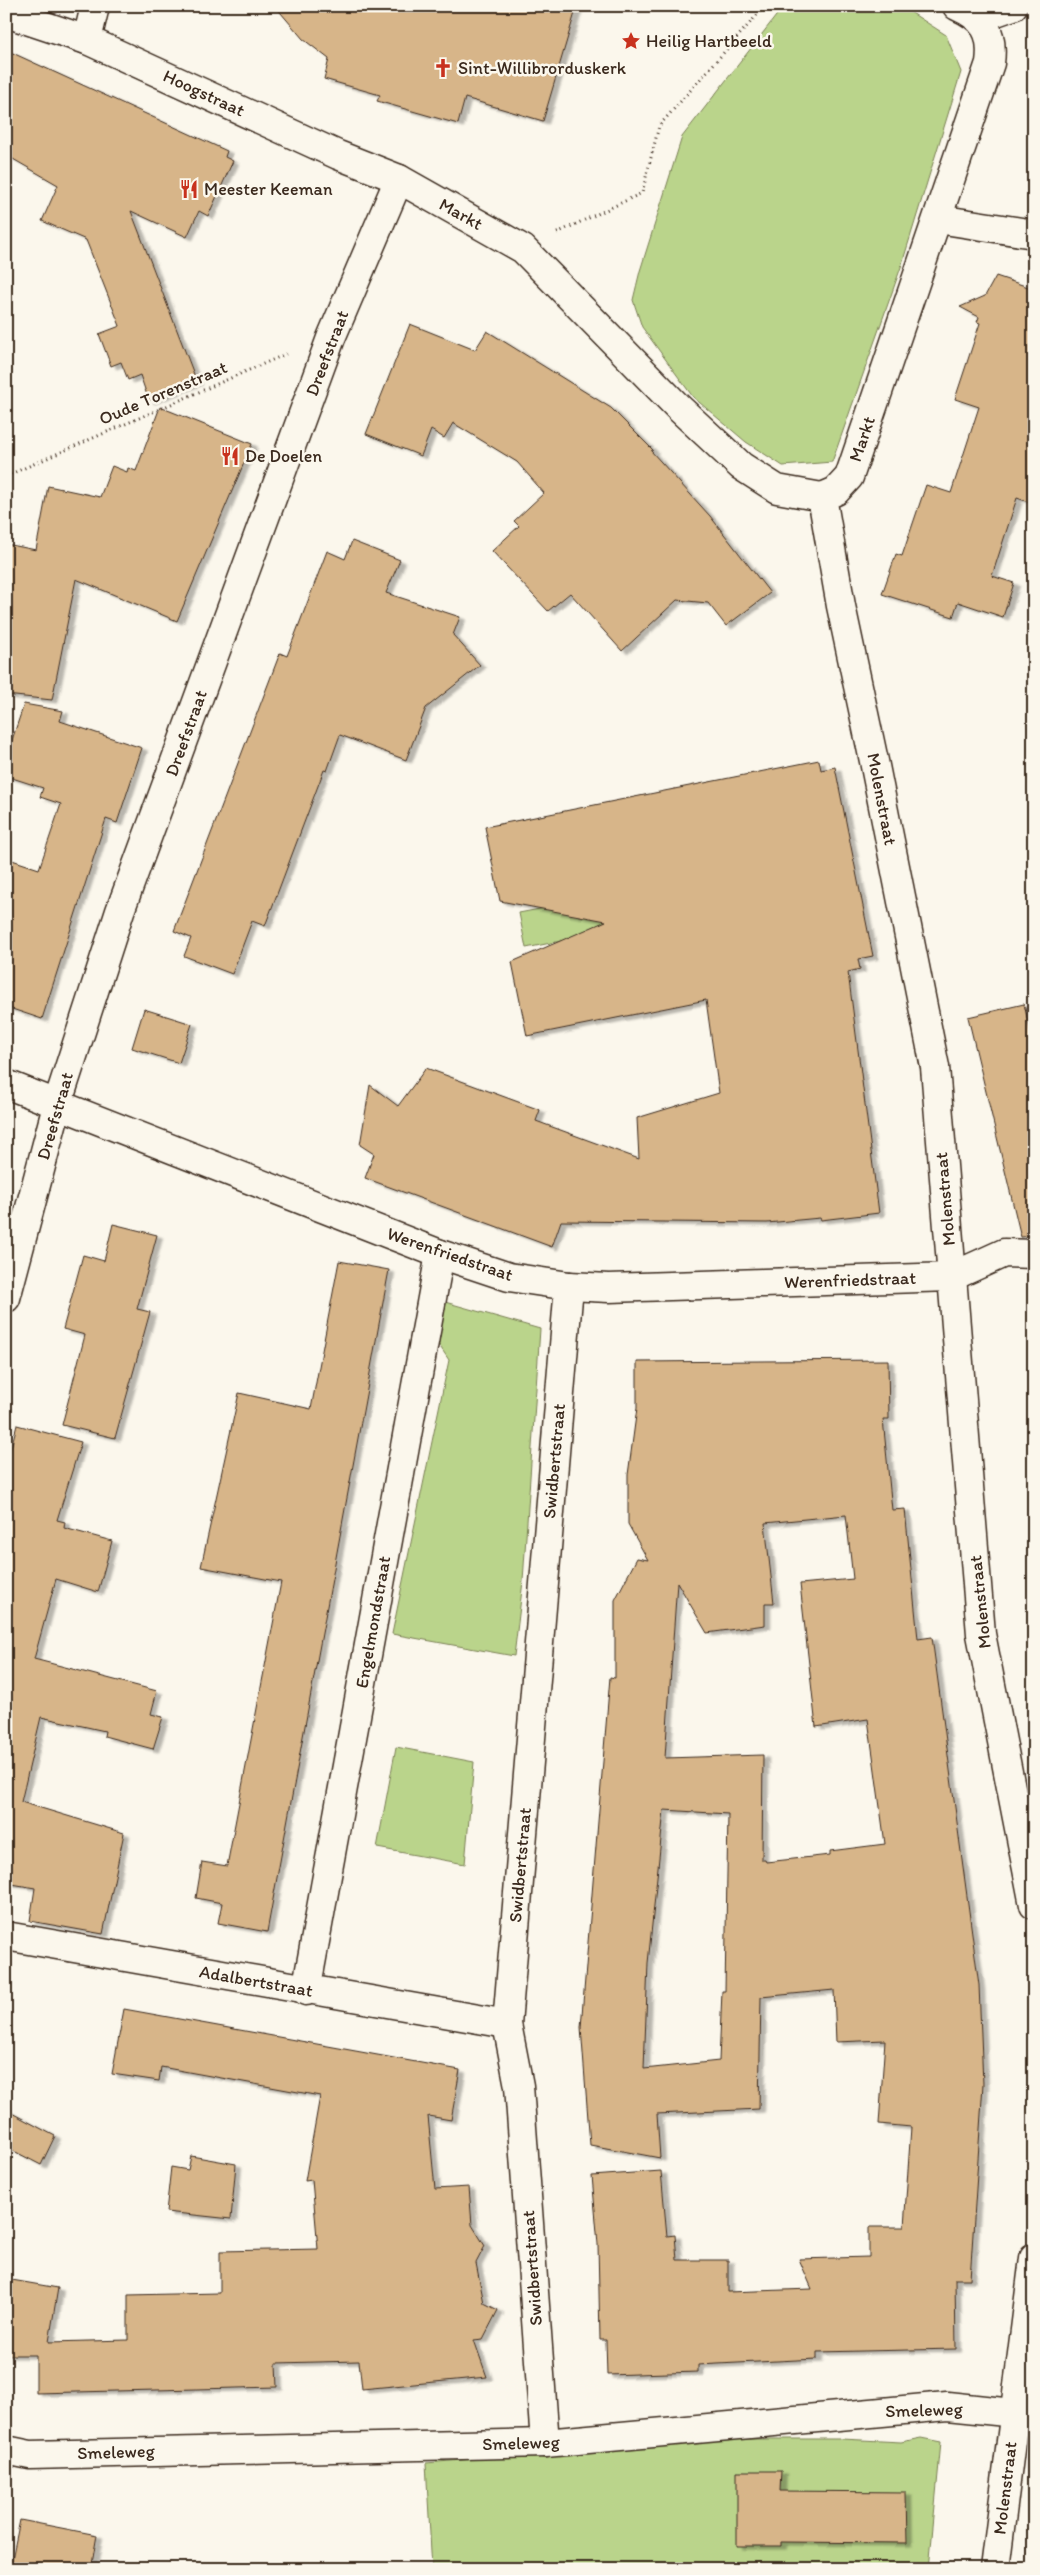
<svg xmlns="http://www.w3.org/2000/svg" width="1040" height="2575" font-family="Itim,sans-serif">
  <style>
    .green { fill: #bad48b; stroke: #7a7f54 }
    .building { fill: #d7b589; stroke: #3b2a1e; fill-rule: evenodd; filter: url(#shadow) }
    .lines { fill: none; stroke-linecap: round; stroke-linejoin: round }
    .minor-casing { stroke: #3b2a1e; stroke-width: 31 }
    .tertiary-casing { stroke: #3b2a1e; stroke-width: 31 }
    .path { stroke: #3b2a1e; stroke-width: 3; stroke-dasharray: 1 4; stroke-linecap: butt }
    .minor { stroke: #fbf7ec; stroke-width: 28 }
    .tertiary { stroke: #fbf7ec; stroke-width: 28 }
    .labels { text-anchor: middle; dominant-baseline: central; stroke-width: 5; stroke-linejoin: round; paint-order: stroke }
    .poi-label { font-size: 18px; fill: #3b2a1e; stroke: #fbf7ec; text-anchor: start }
    .street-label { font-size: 18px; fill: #3b2a1e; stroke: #fbf7ec }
  </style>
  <defs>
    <filter id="shadow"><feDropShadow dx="5.5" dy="3" stdDeviation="1" flood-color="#0004"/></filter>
  </defs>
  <rect width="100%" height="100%" fill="#fbf7ec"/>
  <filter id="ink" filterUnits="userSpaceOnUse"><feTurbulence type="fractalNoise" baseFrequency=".02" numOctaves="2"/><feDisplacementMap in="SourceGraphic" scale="10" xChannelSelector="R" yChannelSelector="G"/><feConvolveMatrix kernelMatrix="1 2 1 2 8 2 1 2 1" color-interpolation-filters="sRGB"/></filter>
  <g filter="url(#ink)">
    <g class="green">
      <path d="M901 6 946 35 961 72 901 267 832 462 783 466 746 442 693 397 642 327 633 300 640 271 682 137 783 7Z"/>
      <path d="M668 884 675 918 526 948 519 913Z"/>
      <path d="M445 1302 540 1329 523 1581 514 1656 392 1634 449 1360 435 1339Z"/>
      <path d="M396 1747 474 1762 465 1864 377 1848Z"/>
      <path d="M921 2438 941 2442 929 2569H432L426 2463 717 2439H842L901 2442Z"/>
    </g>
    <g class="building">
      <path d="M275 6H577L543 121 465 98 458 124 377 101 380 95 324 79 329 59 303 39Z"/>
      <path d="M6 50 227 151 225 157 233 161 208 216 199 211 187 237 131 211 197 382 149 401 140 375 128 380 121 362 111 366 99 334 120 326 86 240 42 221 58 185 6 155Z"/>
      <path d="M996 276 1034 289V504L1017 498 992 576 1014 583 1003 617 958 602 953 617 882 594 896 554 902 556 926 485 951 493 979 407 955 399 980 323 977 322 979 317 960 307 985 296Z"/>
      <path d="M410 324 475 350 487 331 611 408 653 450 651 451 710 516 770 593 726 626 708 603 677 600 622 651 570 593 548 611 492 551 519 526 514 521 544 493 517 462 453 423 444 438 431 430 421 456 366 434Z"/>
      <path d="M160 407 252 444 177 621 76 579 52 700 6 695V544L36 550 48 486 100 497 112 466 127 472 128 468 136 471Z"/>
      <path d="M352 541 400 560 386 593 460 617 453 635 480 665 426 708 406 760 340 735 327 771 324 770 265 926 252 921 232 974 184 956 191 938 174 931 280 653 287 656 327 551 345 559Z"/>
      <path d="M24 704 63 711 60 721 142 748 117 823 106 819 42 1019 6 1007V858L39 869 61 804 40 797 43 788 6 776V758Z"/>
      <path d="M819 760 821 770 835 767 873 956 858 959 860 969 848 972 879 1213 821 1220 820 1218 767 1223 561 1221 552 1247 365 1178 374 1154 360 1145 370 1085 398 1106 426 1068 540 1110 536 1121 639 1159 637 1118 719 1093 706 1000 527 1036 512 962 606 921 500 901 485 827Z"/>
      <path d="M1024 1004 1034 1048V1236L1021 1237 968 1017Z"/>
      <path d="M144 1009 192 1024 179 1063 132 1048Z"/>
      <path d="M113 1224 157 1235 137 1309 150 1312 115 1438 62 1425 85 1335 63 1329 83 1255 104 1261Z"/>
      <path d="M339 1261 389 1270 267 1932 218 1923 222 1903 196 1898 202 1862 227 1866 281 1582 201 1567 239 1393 311 1409Z"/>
      <path d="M888 1360 889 1419H883L892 1510 905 1509 918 1639 932 1637 979 1985 983 2084 970 2279H955L956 2349 817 2352V2359L698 2365V2372L607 2375 606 2340H600L598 2244 592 2176 661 2171 667 2236 675 2235 677 2260H728V2292L812 2289 799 2259 869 2257V2227H904L911 2127 879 2124 885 2040 836 2042 834 1990 761 1997 759 2109 657 2114 660 2158 590 2145 581 2027 610 1677 615 1678V1600L637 1558 648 1560 628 1524V1475L637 1408V1362ZM846 1515 853 1579 800 1584 816 1727 868 1719 885 1844 830 1851V1855L766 1862 765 1860H762L763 1755 665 1758 677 1582 707 1633 765 1625V1603H774L765 1523ZM664 1810 728 1814 725 1991H722L719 2061 644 2069 648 1963Z"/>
      <path d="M17 1425 81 1442 57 1520 65 1522 64 1528 112 1541 98 1592 56 1579 34 1659 157 1691 151 1714 163 1717 153 1749 104 1736 105 1731 41 1717 21 1802 124 1833 103 1934 30 1921 35 1888 6 1883V1466Z"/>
      <path d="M124 2009 460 2070 451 2120 428 2116 435 2189 469 2187 472 2225 485 2246 476 2263 484 2303 498 2310 483 2339 474 2340 487 2377 362 2389 359 2361 276 2363 277 2387 36 2393V2355H6V2279L58 2288 49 2342 128 2340V2295L220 2293V2251L318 2249 312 2180 305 2181 320 2096 161 2067 159 2081 112 2074Z"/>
      <path d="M6 2110 55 2136 41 2165 6 2147Z"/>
      <path d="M191 2156 236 2164 231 2219 166 2212 171 2167 188 2170Z"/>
      <path d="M737 2471H781L780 2491 906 2492 907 2543 781 2542V2546H737Z"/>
      <path d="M20 2520 97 2535 91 2569H10Z"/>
    </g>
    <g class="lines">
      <g class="minor-casing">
        <g id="minor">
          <path d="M6 13 87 40 338 155 399 179 523 249 679 408 741 466 777 489 822 497"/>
          <path d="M979 18 1013 6"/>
          <path d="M87 40 95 6"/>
          <path d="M938 219 1034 234"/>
          <path d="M6 1084 440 1254 509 1277 569 1286 609 1288 951 1277 1004 1253 1034 1254"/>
          <path d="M6 1298 58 1102 120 911 331 338 399 179"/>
          <path d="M6 1936 507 2024"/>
          <path d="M306 1991 440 1254"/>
          <path d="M545 2443 519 2086 507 2024 569 1286"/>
          <path d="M6 2450 30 2455 545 2443 947 2406 1034 2415"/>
        </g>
      </g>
      <g class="tertiary-casing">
        <g id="tertiary">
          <path d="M957 6C984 18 994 32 990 63L849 477 836 491 822 497 841 606 874 761 935 1067 981 1634 1034 1905"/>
          <path d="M995 2569 1034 2258"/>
        </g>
      </g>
      <g class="path">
        <path d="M557 233 642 193 659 126 765 6"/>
        <path d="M6 476 286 354"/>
      </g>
      <use href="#minor" class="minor"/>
      <use href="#tertiary" class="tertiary"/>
    </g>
  </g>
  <defs>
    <g id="sight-bare" transform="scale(1.5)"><path d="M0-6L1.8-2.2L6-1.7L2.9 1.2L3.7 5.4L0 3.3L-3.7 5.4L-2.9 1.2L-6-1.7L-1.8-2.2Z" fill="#c8321e" stroke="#fbf7ec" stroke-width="2.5" paint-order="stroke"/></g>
    <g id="church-bare" transform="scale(1.5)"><path d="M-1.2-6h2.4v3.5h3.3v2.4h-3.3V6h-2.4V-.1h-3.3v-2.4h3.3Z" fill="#c8321e" stroke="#fbf7ec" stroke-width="2.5" paint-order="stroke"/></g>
    <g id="restaurant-bare" transform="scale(1.5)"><path d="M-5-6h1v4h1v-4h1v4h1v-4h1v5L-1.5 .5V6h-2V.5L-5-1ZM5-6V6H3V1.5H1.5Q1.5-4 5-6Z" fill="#c8321e" stroke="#fbf7ec" stroke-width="2.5" paint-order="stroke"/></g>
  </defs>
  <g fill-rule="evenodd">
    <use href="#sight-bare" x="631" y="41"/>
    <use href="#church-bare" x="443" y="68"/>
    <use href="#restaurant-bare" x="189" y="189"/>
    <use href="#restaurant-bare" x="230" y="456"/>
  </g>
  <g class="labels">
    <g class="poi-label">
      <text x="646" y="41">Heilig Hartbeeld</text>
      <text x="458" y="68">Sint-Willibrorduskerk</text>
      <text x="204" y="189">Meester Keeman</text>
      <text x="245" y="456">De Doelen</text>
    </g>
    <g class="street-label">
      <text transform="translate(204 93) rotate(25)">Hoogstraat</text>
      <text transform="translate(461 214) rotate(29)">Markt</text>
      <text transform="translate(327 353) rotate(-69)">Dreefstraat</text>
      <text transform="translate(163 393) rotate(-23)">Oude Torenstraat</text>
      <text transform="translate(862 439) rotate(-71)">Markt</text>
      <text transform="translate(186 733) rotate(-70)">Dreefstraat</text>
      <text transform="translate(882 799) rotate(79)">Molenstraat</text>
      <text transform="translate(55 1116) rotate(-74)">Dreefstraat</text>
      <text transform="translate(945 1199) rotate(-95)">Molenstraat</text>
      <text transform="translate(450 1254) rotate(19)">Werenfriedstraat</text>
      <text transform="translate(850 1280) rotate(-2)">Werenfriedstraat</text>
      <text transform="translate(554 1461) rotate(-85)">Swidbertstraat</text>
      <text transform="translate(980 1602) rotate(-96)">Molenstraat</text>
      <text transform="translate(373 1622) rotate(-80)">Engelmondstraat</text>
      <text transform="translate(520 1865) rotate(-85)">Swidbertstraat</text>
      <text transform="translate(256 1981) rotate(10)">Adalbertstraat</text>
      <text transform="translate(532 2268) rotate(-94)">Swidbertstraat</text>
      <text transform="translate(924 2410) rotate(-2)">Smeleweg</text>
      <text transform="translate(521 2443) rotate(-2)">Smeleweg</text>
      <text transform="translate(116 2452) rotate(-2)">Smeleweg</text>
      <text transform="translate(1005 2488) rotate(-83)">Molenstraat</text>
    </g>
  </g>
  <rect width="1040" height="2575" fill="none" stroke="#fbf7ec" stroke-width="25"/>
  <rect x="12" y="12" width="1015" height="2550" fill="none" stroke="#3b2a1e" stroke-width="2" filter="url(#ink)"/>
</svg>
